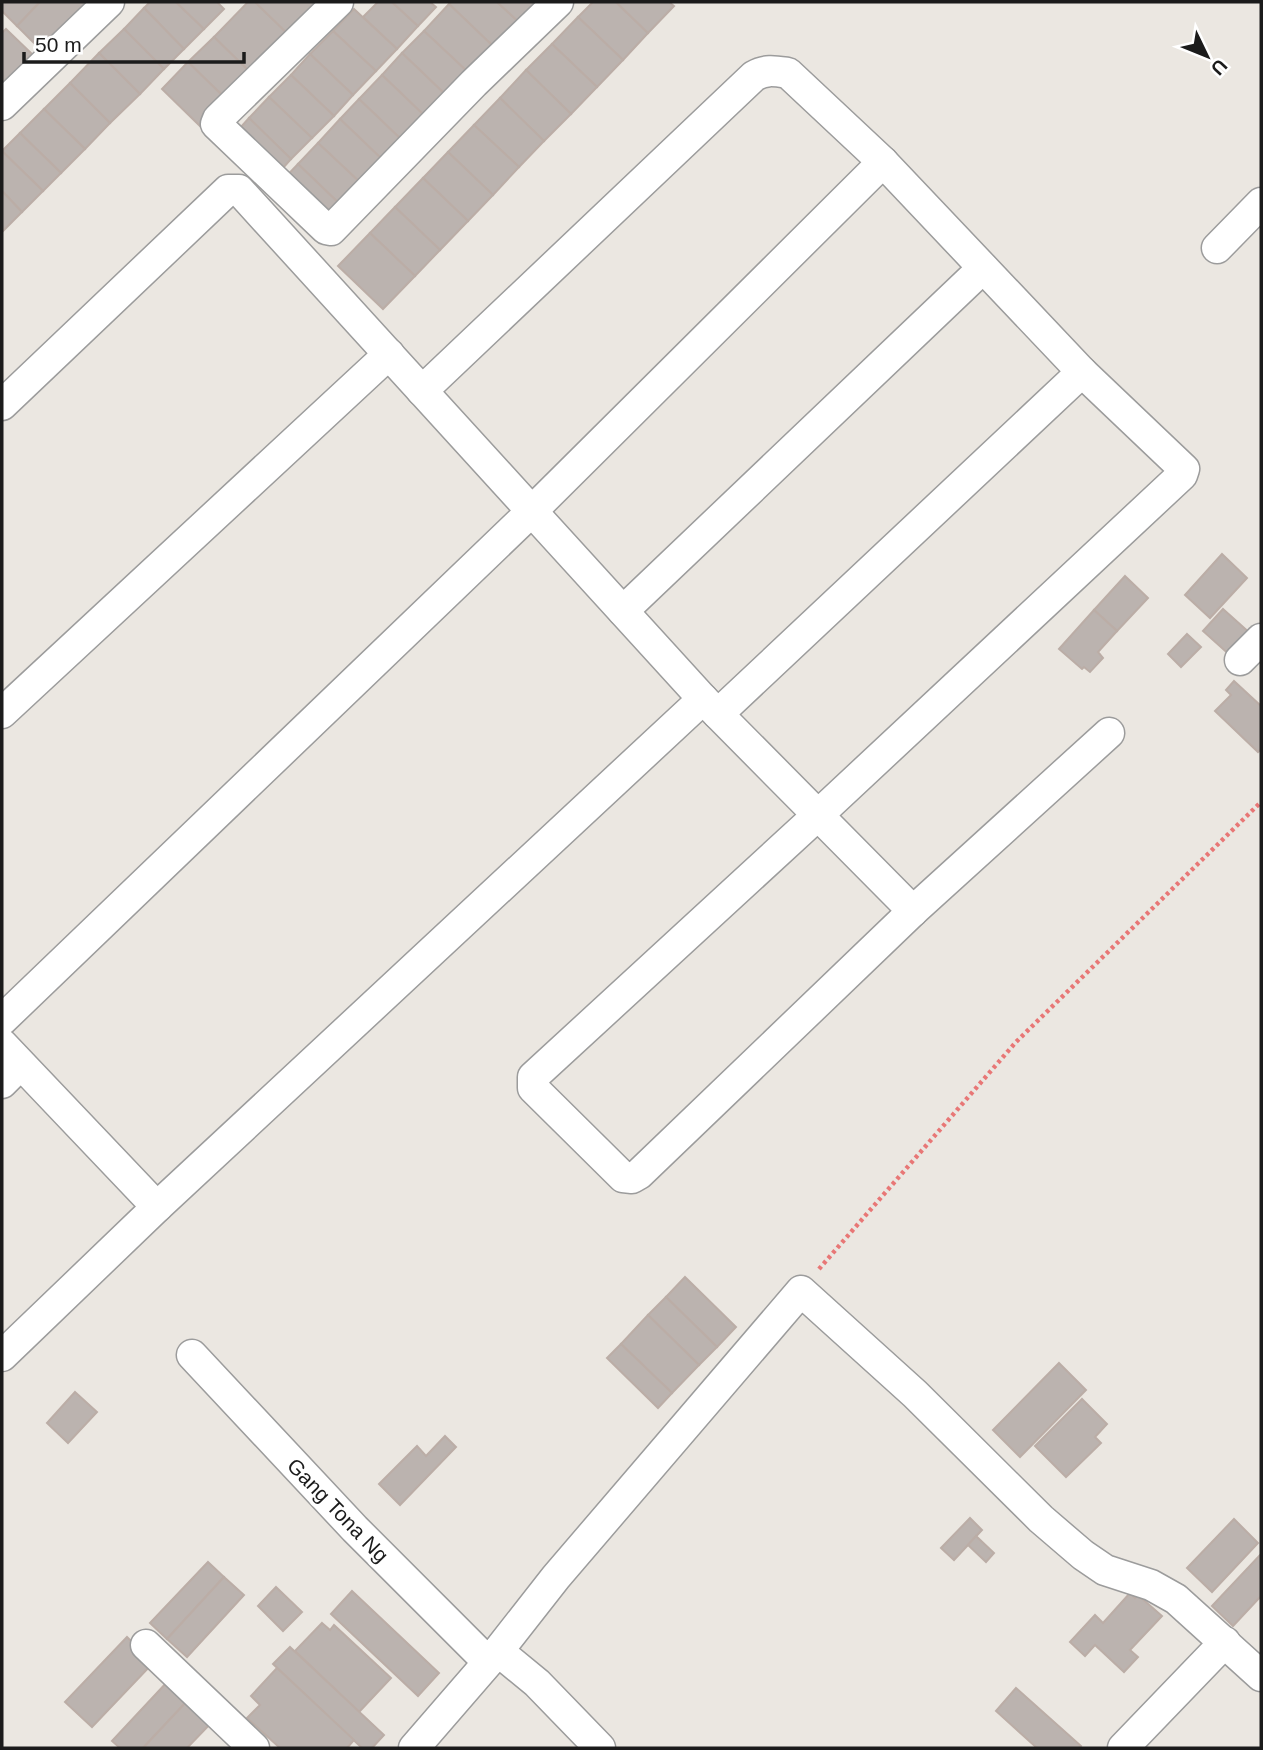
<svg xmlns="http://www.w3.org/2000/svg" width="1263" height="1750" font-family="Arial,sans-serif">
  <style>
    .building { fill: #bbb3af; stroke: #bbada6; stroke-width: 2 }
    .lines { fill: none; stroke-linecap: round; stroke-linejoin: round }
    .street-casing { stroke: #9c9c9c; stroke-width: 33 }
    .path { stroke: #e87776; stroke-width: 4.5; stroke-dasharray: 3.5 3.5; stroke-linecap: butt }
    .street { stroke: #fff; stroke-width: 30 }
    .labels { text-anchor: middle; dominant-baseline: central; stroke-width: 7; stroke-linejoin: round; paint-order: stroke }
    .street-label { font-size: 21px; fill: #1b1b1b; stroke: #fff }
  </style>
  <rect width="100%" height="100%" fill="#ebe7e1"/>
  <g class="building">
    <path d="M2 2H40L17 26 2 11Z"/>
    <path d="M40 2H90L42 51 17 26Z"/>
    <path d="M150 2H176L204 29 184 49 144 8Z"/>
    <path d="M176 2H217L224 9 204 29Z"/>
    <path d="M248 2H255L291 37 253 75 214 37Z"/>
    <path d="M255 2H325L291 37Z"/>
    <path d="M378 2H392L418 26 397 49 363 17Z"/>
    <path d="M392 2H430L436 7 418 26Z"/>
    <path d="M451 2H497L520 23 496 49 449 4Z"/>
    <path d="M497 2H540L520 23Z"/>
    <path d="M593 2H616L648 33 623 60 578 17Z"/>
    <path d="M616 2H669L674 6 648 33Z"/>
    <path d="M449 4 496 49 471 75 424 31Z"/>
    <path d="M144 8 184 49 164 69 124 29Z"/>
    <path d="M354 9 397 49 376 71 333 31Z"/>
    <path d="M578 17 623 60 597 87 552 44Z"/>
    <path d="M6 29 32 54 2 86V33Z"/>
    <path d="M124 29 164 69 140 94 99 53Z"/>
    <path d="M333 31 376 71 353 95 310 54Z"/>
    <path d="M424 31 471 75 449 98 402 53Z"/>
    <path d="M214 37 253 75 227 100 188 62Z"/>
    <path d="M552 44 597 87 571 114 526 70Z"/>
    <path d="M99 53 140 94 110 123 70 83Z"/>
    <path d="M402 53 449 98 429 120 382 75Z"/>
    <path d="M310 54 353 95 334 116 291 75Z"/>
    <path d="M188 62 227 100 201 127 162 89Z"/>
    <path d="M526 70 571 114 544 141 500 98Z"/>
    <path d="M291 75 334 116 312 138 269 97Z"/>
    <path d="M382 75 429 120 406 144 359 99Z"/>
    <path d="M70 83 110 123 85 149 44 109Z"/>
    <path d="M269 97 312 138 291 159 249 118Z"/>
    <path d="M500 98 544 141 519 167 474 125Z"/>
    <path d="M359 99 406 144 387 164 340 119Z"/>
    <path d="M44 109 85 149 61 173 20 133Z"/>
    <path d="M249 118 291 159 274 178 232 137Z"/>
    <path d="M340 119 387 164 365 187 318 143Z"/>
    <path d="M474 125 519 167 493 195 448 152Z"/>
    <path d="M20 133 61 173 43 191 2 151Z"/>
    <path d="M318 143 365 187 345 209 298 164Z"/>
    <path d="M2 151 43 191 22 212 2 191Z"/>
    <path d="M448 152 493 195 468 221 423 178Z"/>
    <path d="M298 164 345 209 328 226 281 182Z"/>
    <path d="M423 178 468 221 440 250 395 207Z"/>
    <path d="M2 191 22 212 2 232Z"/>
    <path d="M395 207 440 250 415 276 370 233Z"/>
    <path d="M370 233 415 276 383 309 338 266Z"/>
    <path d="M1222 554 1247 578 1210 618 1185 595Z"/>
    <path d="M1125 576 1148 598 1117 631 1094 610Z"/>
    <path d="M1223 609 1251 634 1231 656 1203 631Z"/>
    <path d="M1094 610 1117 631 1098 652 1103 658 1090 672 1084 667 1082 669 1059 649Z"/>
    <path d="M1187 634 1201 647 1181 667 1168 654Z"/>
    <path d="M1234 681 1261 706V749L1258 752 1215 711 1231 695 1226 690Z"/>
    <path d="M685 1277 736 1327 717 1347 666 1297Z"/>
    <path d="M666 1297 717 1347 699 1365 648 1315Z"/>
    <path d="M648 1315 699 1365 672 1393 621 1344Z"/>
    <path d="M621 1344 672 1393 658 1408 607 1358Z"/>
    <path d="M1059 1363 1086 1390 1020 1457 993 1430Z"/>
    <path d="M75 1392 97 1412 68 1443 47 1423Z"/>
    <path d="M1082 1399 1107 1424 1095 1437 1101 1443 1066 1477 1035 1446Z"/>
    <path d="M445 1436 456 1447 400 1505 379 1484 417 1446 426 1456Z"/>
    <path d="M970 1518 982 1530 954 1560 941 1548Z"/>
    <path d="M1234 1519 1258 1543 1212 1592 1187 1568Z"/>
    <path d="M976 1536 994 1553 986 1562 968 1545Z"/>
    <path d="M1261 1554V1596L1233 1626 1212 1606Z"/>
    <path d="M208 1562 224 1577 167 1639 150 1623Z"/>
    <path d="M224 1577 244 1595 187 1657 167 1639Z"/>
    <path d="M276 1587 302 1612 283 1631 258 1606Z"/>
    <path d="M352 1591 439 1673 418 1696 331 1614Z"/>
    <path d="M1130 1593 1135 1598 1138 1595 1162 1616 1130 1650 1138 1657 1124 1672 1095 1645 1085 1656 1070 1642 1095 1615 1103 1623Z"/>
    <path d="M322 1623 330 1630 334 1625 391 1678 359 1712 295 1651Z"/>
    <path d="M127 1637 153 1663 92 1727 65 1702Z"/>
    <path d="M290 1647 384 1735 372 1748H362L273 1664Z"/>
    <path d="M277 1668 354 1740 347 1748H280L247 1718 260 1705 251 1696Z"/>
    <path d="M169 1680 189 1699 143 1748H120L112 1741Z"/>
    <path d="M1016 1688 1081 1746 1079 1748H1037L996 1711Z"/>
    <path d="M189 1699 213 1721 187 1748H143Z"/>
  </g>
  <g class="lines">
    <g class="street-casing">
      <g id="street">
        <path d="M338 2 218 119 216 124 326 229 331 230 474 83 558 2"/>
        <path d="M2 105 109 2"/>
        <path d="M1217 248 1261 203"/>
        <path d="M422 391 754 76C766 69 775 71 788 73L883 162 1082 372 1184 469 1182 475 818 815 533 1077V1088L623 1177 632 1178 639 1174 913 911 1109 733"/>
        <path d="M2 405 228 190H239L703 699 913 911"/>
        <path d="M623 611 983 268"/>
        <path d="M1240 660 1261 639"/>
        <path d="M2 713 389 354"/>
        <path d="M718 714 1082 372"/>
        <path d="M2 1020 532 511 883 162"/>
        <path d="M2 1044 157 1207"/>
        <path d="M2 1083 20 1065"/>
        <path d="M192 1355 355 1529 488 1662"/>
        <path d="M2 1356 157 1207 703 699"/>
        <path d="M146 1645 254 1748"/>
        <path d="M498 1651 537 1683 600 1748"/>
        <path d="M414 1748 498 1651 556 1577 801 1291 915 1394 1041 1519 1083 1555 1105 1570 1151 1585 1176 1599 1261 1676"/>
        <path d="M1123 1748 1225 1642"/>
      </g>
    </g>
    <path class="path" d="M819 1269 1016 1042 1261 802"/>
    <use href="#street" class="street"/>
  </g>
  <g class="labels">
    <g class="street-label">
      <text transform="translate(338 1510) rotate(46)">Gang Tona Ng</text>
    </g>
  </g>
  <rect width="1263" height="1750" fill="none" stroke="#1b1b1b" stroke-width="7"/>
  <g transform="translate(1207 56) rotate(133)" stroke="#ffffff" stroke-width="5" paint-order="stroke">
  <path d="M0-5L12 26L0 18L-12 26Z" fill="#1b1b1b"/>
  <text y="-10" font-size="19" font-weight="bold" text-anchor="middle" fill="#1b1b1b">U</text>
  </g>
  <path d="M24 52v10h220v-10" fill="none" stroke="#1b1b1b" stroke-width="3.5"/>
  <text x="35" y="52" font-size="21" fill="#1b1b1b" stroke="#ffffff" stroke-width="5" paint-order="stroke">50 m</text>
</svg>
